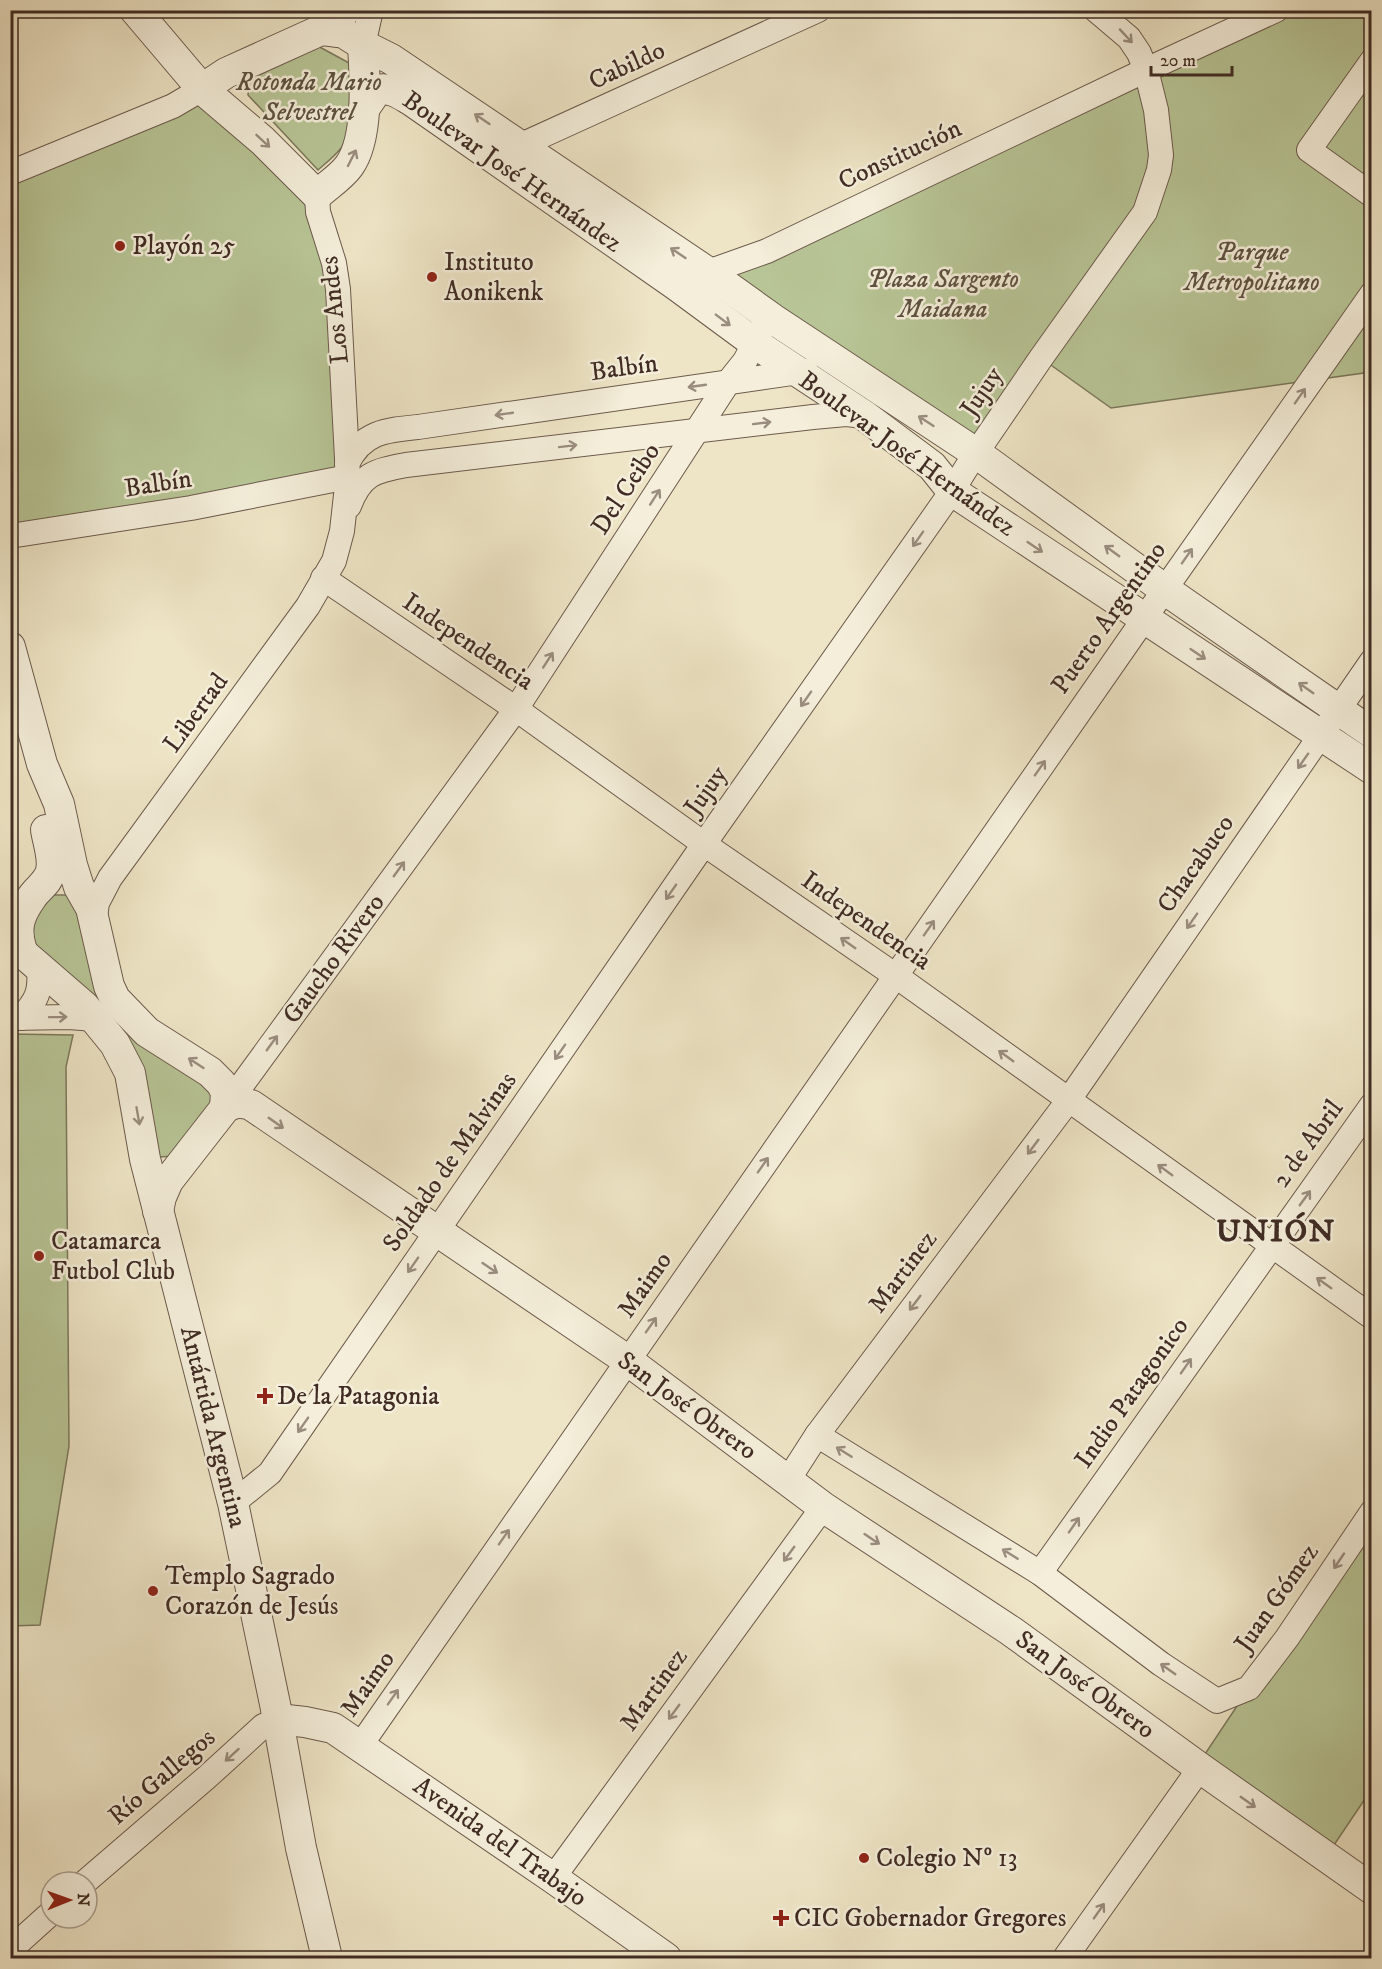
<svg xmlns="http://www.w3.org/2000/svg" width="1382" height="1969" font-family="'IM FELL DW Pica',serif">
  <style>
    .green { fill: #b8c596; stroke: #7c785d; stroke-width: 1.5 }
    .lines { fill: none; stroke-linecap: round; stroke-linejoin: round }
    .minor-casing { stroke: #6c5a4c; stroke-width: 26 }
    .tertiary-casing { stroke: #6c5a4c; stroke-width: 32 }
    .minor { stroke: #f4eeda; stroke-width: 24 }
    .tertiary { stroke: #f4eeda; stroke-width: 30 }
    .oneway { stroke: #9a8d7f }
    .poi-dot { fill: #8f2418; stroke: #f4eeda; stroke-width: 2 }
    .labels { text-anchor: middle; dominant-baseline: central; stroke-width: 5; stroke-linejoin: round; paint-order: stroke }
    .street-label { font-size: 26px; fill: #402c24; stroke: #f4eeda }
    .park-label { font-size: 26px; font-style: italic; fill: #5e5240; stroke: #f4eeda }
    .poi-label { font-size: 26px; fill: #402c24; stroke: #f4eeda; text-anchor: start }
    .district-label { font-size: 32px; font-weight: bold; letter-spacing: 1.5px; fill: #402c24; stroke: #f4eeda }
  </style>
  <rect width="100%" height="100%" fill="#eee5c6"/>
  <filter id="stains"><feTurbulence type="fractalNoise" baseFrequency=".00333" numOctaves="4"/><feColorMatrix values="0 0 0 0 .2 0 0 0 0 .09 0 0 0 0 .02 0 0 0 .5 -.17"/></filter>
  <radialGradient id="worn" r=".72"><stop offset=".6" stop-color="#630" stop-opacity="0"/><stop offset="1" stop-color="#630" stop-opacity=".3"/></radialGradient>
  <g class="green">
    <path d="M1276 11H1371V372L1111 408 1041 358 976 453 706 271Z"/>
    <path d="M316 45 351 64C352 85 352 129 342 147 336 155 326 163 318 170L248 95 250 73Z"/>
    <path d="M202 89 317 195 348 477 11 536V173Z"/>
    <path d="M51 895H70L81 902 94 970 194 1074 216 1099 176 1156 159 1157 142 1081 38 955 29 921Z"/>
    <path d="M10 1034 73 1035 66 1067 69 1446 40 1625 11 1626Z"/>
    <path d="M1371 1512V1790L1326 1857 1203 1757 1249 1688Z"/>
  </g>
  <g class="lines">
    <g class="minor-casing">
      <g id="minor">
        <path d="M321 30 351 10"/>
        <path d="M363 45 371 10"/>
        <path d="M1372 61 1309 150 1372 195"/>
        <path d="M506 152 818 10"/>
        <path d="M10 173 173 106 202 89"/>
        <path d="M694 277 767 251 1146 70 1276 10"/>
        <path d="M347 464C362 432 386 430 418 427L806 371"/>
        <path d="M349 506C361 474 374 471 406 465L813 417 846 414 865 416"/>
        <path d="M10 536 191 508 348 477"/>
        <path d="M323 578 516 709 704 844 896 976 1372 1317"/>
        <path d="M94 924 97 903 110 878 308 606 334 561 342 531 348 477 338 289 334 263 318 212 317 195"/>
        <path d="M10 1018 69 1017 95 1019"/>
        <path d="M21 1018C37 1000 41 992 39 968"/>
        <path d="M225 1108 516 709 729 381 745 361 762 329"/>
        <path d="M817 1435 1040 1573 1161 1664 1217 1701 1249 1688 1287 1638 1372 1512"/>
        <path d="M788 1480 817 1435 1068 1101 1372 661"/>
        <path d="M233 1503 270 1473 704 844 952 491 970 462 1041 358 1145 212 1159 170 1161 155 1156 110 1146 70 1139 53 1129 38 1096 10"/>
        <path d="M1040 1573 1372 1105"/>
        <path d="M360 1746 1144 619 1372 294"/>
        <path d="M553 1878 823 1507"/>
        <path d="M85 1882 206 1778 263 1726 278 1719"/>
        <path d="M10 1950 51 1913"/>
        <path d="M1065 1958 1200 1768"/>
      </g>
    </g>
    <g class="tertiary-casing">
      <g id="tertiary">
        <path d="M135 10 202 89 263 141 317 195C327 186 341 177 349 166 369 139 365 78 363 45"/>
        <path d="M202 89 226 73 321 30 344 33 363 45 391 59 706 271 773 319 976 453 1164 589 1372 733"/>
        <path d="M364 109 377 90C391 87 400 94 412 101L676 285 756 344 865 416 932 466 952 491 1372 769"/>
        <path d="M10 647 42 764 59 804 72 865 79 887 91 908 109 986 115 999 147 1032 210 1072 221 1083 226 1092 225 1108"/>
        <path d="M10 942 84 1006 115 1044 130 1073 145 1159 233 1503 275 1704 301 1848 327 1958"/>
        <path d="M23 954C15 931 17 918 32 897 38 888 48 883 51 871 54 859 48 842 46 830"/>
        <path d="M158 1211 161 1197 168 1181 225 1108C234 1102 241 1102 251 1105L627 1360 823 1507 1011 1631 1200 1768 1372 1889"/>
        <path d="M278 1719 305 1722 333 1728 553 1878 666 1958"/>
      </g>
    </g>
    <use href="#minor" class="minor"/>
    <use href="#tertiary" class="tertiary"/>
  </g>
  <defs><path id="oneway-shaft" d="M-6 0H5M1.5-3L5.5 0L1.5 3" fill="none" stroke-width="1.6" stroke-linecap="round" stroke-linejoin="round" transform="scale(1.5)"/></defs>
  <g class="oneway">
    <use href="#oneway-shaft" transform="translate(1126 36) rotate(47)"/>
    <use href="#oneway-shaft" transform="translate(482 119) rotate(-146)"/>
    <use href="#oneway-shaft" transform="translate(263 141) rotate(43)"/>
    <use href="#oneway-shaft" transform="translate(352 158) rotate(-63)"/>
    <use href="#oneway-shaft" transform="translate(678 253) rotate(-146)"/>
    <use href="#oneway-shaft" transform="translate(723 320) rotate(37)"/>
    <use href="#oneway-shaft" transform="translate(697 386) rotate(172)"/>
    <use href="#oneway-shaft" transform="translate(1300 396) rotate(-55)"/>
    <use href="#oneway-shaft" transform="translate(504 414) rotate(172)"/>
    <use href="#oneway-shaft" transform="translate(926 421) rotate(-147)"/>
    <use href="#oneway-shaft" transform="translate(762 423) rotate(-7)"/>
    <use href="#oneway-shaft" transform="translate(568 446) rotate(-7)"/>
    <use href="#oneway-shaft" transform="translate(655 497) rotate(-57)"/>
    <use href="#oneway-shaft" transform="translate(918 539) rotate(125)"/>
    <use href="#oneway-shaft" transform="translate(1035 547) rotate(34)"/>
    <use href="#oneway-shaft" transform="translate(1112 551) rotate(-144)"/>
    <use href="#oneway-shaft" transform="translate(1187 556) rotate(-55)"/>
    <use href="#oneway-shaft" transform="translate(1198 654) rotate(34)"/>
    <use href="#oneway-shaft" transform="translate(548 660) rotate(-57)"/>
    <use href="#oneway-shaft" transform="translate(1306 688) rotate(-145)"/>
    <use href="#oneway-shaft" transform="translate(806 699) rotate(125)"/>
    <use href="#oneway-shaft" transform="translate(1303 761) rotate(125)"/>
    <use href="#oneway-shaft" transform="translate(1040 768) rotate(-55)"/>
    <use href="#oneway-shaft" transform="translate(399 869) rotate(-54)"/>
    <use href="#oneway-shaft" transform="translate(671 892) rotate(125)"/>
    <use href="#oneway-shaft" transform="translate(1192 921) rotate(125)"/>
    <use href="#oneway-shaft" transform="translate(929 928) rotate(-55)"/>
    <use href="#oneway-shaft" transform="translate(848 943) rotate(-145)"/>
    <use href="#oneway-shaft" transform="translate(58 1017) rotate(-1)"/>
    <use href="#oneway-shaft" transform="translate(272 1043) rotate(-54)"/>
    <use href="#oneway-shaft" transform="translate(560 1052) rotate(125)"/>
    <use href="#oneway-shaft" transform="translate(1006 1056) rotate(-144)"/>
    <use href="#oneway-shaft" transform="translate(196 1063) rotate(-147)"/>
    <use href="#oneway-shaft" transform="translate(138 1116) rotate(80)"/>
    <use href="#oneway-shaft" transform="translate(276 1123) rotate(35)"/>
    <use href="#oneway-shaft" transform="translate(1033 1147) rotate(127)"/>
    <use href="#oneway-shaft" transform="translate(763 1165) rotate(-55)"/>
    <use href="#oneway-shaft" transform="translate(1165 1170) rotate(-144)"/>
    <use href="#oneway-shaft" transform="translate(1305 1198) rotate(-54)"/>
    <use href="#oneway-shaft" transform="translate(413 1265) rotate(125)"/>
    <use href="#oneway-shaft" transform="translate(490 1268) rotate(34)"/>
    <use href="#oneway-shaft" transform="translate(1324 1283) rotate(-145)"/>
    <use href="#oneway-shaft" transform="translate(915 1303) rotate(127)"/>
    <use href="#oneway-shaft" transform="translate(651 1325) rotate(-55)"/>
    <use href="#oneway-shaft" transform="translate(1186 1366) rotate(-55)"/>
    <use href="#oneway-shaft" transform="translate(303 1425) rotate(125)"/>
    <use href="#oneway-shaft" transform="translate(844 1452) rotate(-148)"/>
    <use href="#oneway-shaft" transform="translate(1074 1525) rotate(-55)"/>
    <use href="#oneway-shaft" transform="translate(504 1537) rotate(-55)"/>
    <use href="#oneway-shaft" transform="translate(872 1539) rotate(34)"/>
    <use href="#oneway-shaft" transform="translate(789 1554) rotate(126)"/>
    <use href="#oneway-shaft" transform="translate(1010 1554) rotate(-148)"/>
    <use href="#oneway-shaft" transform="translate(1339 1561) rotate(124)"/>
    <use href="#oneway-shaft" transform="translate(1168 1669) rotate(-145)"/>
    <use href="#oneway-shaft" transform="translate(393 1697) rotate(-55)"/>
    <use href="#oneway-shaft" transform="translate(674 1712) rotate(126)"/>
    <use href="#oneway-shaft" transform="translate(232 1755) rotate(138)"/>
    <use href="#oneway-shaft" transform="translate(1248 1802) rotate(35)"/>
    <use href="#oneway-shaft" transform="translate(1099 1911) rotate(-55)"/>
  </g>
  <g class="poi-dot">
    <circle cx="120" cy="246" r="6"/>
    <circle cx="432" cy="277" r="6"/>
    <circle cx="39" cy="1256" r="6"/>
    <path d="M262 1387h6v6h6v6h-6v6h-6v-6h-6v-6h6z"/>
    <circle cx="153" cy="1591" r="6"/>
    <circle cx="864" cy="1858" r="6"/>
    <path d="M778 1909h6v6h6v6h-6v6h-6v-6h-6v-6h6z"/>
  </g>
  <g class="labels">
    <g class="street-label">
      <text transform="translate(627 66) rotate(-25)">Cabildo</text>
      <text transform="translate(900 155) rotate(-25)">Constitución</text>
      <text transform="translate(512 172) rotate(35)">Boulevar José Hernández</text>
      <text transform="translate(335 310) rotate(-96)">Los Andes</text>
      <text transform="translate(624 368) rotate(-8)">Balbín</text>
      <text transform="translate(982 392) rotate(-56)">Jujuy</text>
      <text transform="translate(907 454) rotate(36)">Boulevar José Hernández</text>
      <text transform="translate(158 484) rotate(-9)">Balbín</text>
      <text transform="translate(626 489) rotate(-57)">Del Ceibo</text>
      <text transform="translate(1109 618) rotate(-55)">Puerto Argentino</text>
      <text transform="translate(468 642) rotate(34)">Independencia</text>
      <text transform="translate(196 713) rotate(-54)">Libertad</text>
      <text transform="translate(706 791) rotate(-55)">Jujuy</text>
      <text transform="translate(1196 864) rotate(-55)">Chacabuco</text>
      <text transform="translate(866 921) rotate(35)">Independencia</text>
      <text transform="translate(334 959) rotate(-54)">Gaucho Rivero</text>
      <text transform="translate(1308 1144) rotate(-54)">2 de Abril</text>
      <text transform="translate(450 1162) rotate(-55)">Soldado de Malvinas</text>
      <text transform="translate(903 1272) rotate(-53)">Martinez</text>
      <text transform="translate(645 1285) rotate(-55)">Maimo</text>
      <text transform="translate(1132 1393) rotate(-55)">Indio Patagonico</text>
      <text transform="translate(687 1406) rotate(36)">San José Obrero</text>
      <text transform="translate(213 1427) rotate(76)">Antártida Argentina</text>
      <text transform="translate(1277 1598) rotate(-55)">Juan Gómez</text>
      <text transform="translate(368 1684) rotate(-55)">Maimo</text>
      <text transform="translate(1085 1685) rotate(36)">San José Obrero</text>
      <text transform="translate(654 1690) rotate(-54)">Martinez</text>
      <text transform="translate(162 1777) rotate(-41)">Río Gallegos</text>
      <text transform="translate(500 1842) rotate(35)">Avenida del Trabajo</text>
    </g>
    <g class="park-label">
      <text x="309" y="82">Rotonda Mario<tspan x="309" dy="30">Selvestrel</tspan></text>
      <text x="1252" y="252">Parque<tspan x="1252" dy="30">Metropolitano</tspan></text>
      <text x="943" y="279">Plaza Sargento<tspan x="943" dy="30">Maidana</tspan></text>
    </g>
    <g class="poi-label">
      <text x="132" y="246">Playón 25</text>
      <text x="444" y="262">Instituto<tspan x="444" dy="30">Aonikenk</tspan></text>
      <text x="51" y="1241">Catamarca<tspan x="51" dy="30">Futbol Club</tspan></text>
      <text x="277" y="1396">De la Patagonia</text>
      <text x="165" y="1576">Templo Sagrado<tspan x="165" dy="30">Corazón de Jesús</tspan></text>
      <text x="876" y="1858">Colegio Nº 13</text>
      <text x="794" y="1918">CIC Gobernador Gregores</text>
    </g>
    <g class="district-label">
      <text x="1276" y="1232">UNIÓN</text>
    </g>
  </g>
  <rect width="1382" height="1969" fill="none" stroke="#eee5c6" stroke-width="36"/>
  <rect x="12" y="12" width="1358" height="1945" fill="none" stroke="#402c24" stroke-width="3"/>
  <rect x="18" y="18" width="1346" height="1933" fill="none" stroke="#402c24" stroke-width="1.5"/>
  <g transform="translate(69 1900) rotate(89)"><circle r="28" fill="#f4eeda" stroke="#aca091" stroke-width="1.5"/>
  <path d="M0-4.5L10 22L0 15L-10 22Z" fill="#8f2418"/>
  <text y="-9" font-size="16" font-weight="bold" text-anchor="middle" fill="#402c24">N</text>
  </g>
  <path d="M1151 66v9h81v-9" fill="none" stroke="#402c24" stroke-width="3"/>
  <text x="1160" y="66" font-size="18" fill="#402c24" stroke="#f4eeda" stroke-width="4.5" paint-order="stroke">20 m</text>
  <rect width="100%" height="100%" filter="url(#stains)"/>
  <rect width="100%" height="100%" fill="url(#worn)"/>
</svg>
